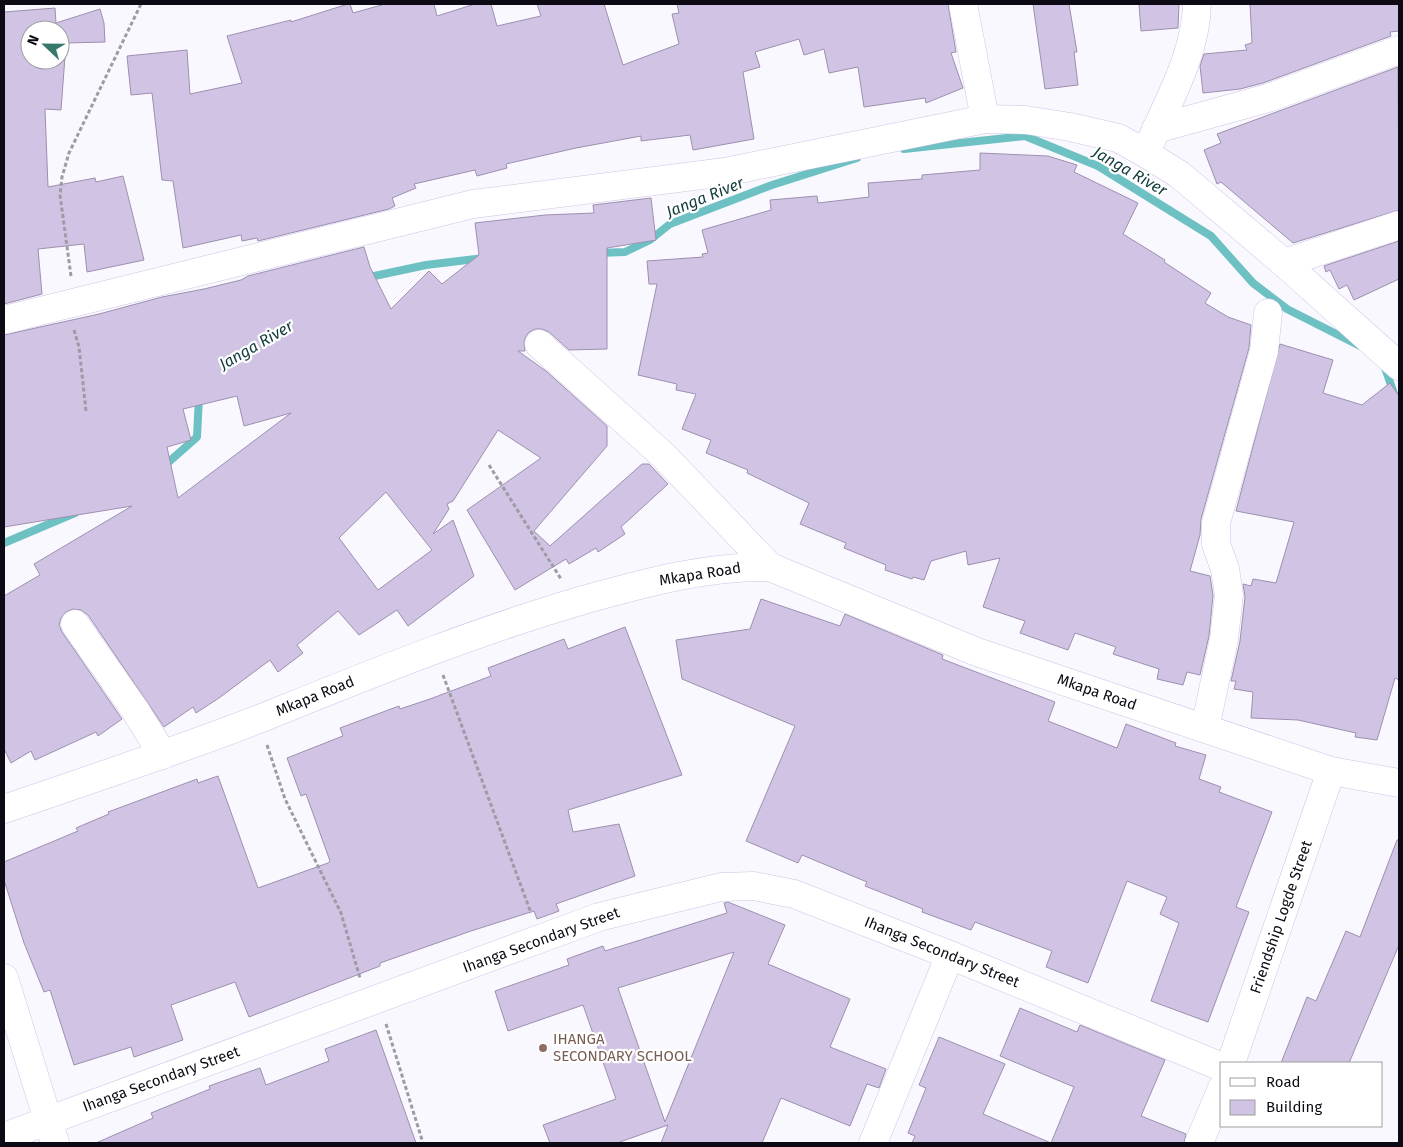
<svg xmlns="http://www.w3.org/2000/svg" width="1403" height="1147" font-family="'Fira Sans',sans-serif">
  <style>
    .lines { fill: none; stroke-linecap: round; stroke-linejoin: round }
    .stream { stroke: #6dc1c3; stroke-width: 8 }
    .building { fill: #d1c3e4; stroke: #9d90af; fill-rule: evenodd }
    .minor-casing { stroke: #ccc4e5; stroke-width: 29 }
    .path { stroke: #9d9ba4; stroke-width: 3; stroke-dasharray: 4 2.5; stroke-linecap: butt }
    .minor { stroke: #fff; stroke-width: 28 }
    .education-dot { fill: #8d6e63; stroke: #fff; stroke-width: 2 }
    .labels { text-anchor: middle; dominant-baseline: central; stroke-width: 4.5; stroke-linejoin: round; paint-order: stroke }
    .street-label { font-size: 15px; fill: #0d0a15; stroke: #fff }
    .education-label { font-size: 15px; fill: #785e54; stroke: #fff; text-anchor: start }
    .water-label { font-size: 16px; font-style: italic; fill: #133c3d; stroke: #fff }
  </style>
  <rect width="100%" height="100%" fill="#f9f8ff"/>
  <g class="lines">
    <g class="stream">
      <path d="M904 149 1025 136 1098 166 1211 236 1253 283 1287 309 1360 346"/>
      <path d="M598 253 625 252 650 240 670 224 772 185 857 158"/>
      <path d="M365 278 426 265 484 258"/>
      <path d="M1384 365 1399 408"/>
      <path d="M163 467 197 437 199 397"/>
      <path d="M4 543 75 513"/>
    </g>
  </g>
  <g class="building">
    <path d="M348 4H350L353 13 385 4H434L437 16 475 4H491L497 26 541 16 537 4H604L623 65 679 44 672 14 679 13 677 4H948L956 52 951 53 963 88 926 103 925 98 864 107 858 67 829 73 824 49 804 55 799 39 755 52 760 67 743 72 754 139 693 150 690 135 641 141V136L576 148 506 164 507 168 477 176 475 170 414 184 416 188 392 198 395 206 389 209 258 241 257 238 242 241 241 235 183 248 173 181 162 180 152 93 131 95 127 56 187 50 190 94 242 83 227 36 291 20V22Z"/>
    <path d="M1033 4H1069L1077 52H1074L1078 85 1045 89Z"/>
    <path d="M1139 4H1179L1178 28 1141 31Z"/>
    <path d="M1250 4H1399V31L1390 32 1391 36 1263 83 1240 89 1203 93 1200 66 1204 54 1247 50 1245 45 1252 43Z"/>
    <path d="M55 8 56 23 100 9 104 23 105 42 66 43 61 110 45 109 48 187 95 178 96 182 123 176 144 260 87 272 84 244 38 249 42 294 4 304V12ZM30 30H60V60H30Z"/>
    <path d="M1398 67 1399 210 1293 243 1221 182 1217 184 1204 150 1221 143 1217 134Z"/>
    <path d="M980 153 1048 156 1077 165 1074 172 1138 203 1123 234 1165 260 1164 262 1211 293 1205 303 1228 317 1251 325 1249 348 1201 519 1200 535 1190 571 1210 576 1213 595 1209 636 1200 675 1187 672 1183 685 1157 679 1159 669 1113 654 1116 647 1075 633 1068 650 1020 633 1025 621 983 607 1000 558 968 565 966 551 931 561 924 580 913 577 912 579 885 570 886 565 844 548 846 543 800 524 809 503 747 473 748 470 706 453 711 440 682 429 696 394 676 390 677 384 638 375 657 284H649L647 261 703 257 702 254 708 253 702 230 771 210 770 200 817 196 818 203 869 197 868 183 922 179V175L980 170Z"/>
    <path d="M651 198 656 240 607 248V349L569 350 549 332 542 329H535L528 333 524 341 525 351H518L546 371 607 426V446L534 531 550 546 642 464H649L668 484 621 527 625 534 598 552 596 548 569 564 566 559 515 590 467 510 541 458 498 430 453 501 447 504 449 509 433 534 453 520 474 576 408 626 397 610 359 635 338 611 297 645 303 653 278 672 270 660 219 698 196 713 193 707 164 727 88 615 81 610 73 609 66 612 61 618 59 625 62 632 122 719 98 736 96 732 35 760 31 751 11 763 4 749V596L40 575 34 564 132 506 4 527V335L99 314 162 297 204 289 241 280 248 276 364 247 370 267 391 309 429 271 442 284 479 255 475 223 545 215 594 213 593 205ZM237 396 244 426 291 413 178 498 167 447 191 440 183 409ZM386 492 432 550 378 590 339 538Z"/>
    <path d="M1399 241V279L1354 300 1347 285 1339 289 1330 270 1326 272 1324 266Z"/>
    <path d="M1280 344 1333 360 1323 393 1362 405 1390 383 1399 396V680L1395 678 1377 740 1355 737 1356 733 1298 720 1251 718 1253 692 1234 689 1236 681H1231L1240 641 1245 597 1243 584 1251 586 1253 579 1276 583 1294 522 1236 511Z"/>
    <path d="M761 599 840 626 845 614 943 655 942 659 1055 702 1048 721 1117 748 1126 724 1176 743 1175 746 1206 755 1199 779 1221 787 1219 792 1272 812 1236 907 1249 912 1208 1022 1151 1001 1179 923 1160 914 1167 897 1127 881 1088 983 1046 967 1052 951 975 922 971 930 922 912 923 909 865 886 867 882 802 855 798 863 746 841 795 726 682 679 676 640 750 629Z"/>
    <path d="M625 627 682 775 568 810 573 832 619 824 635 876 556 904 559 911 537 919 534 911 471 931 380 963V966L249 1017 235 982 171 1005 183 1040 134 1057 131 1047 74 1065 50 990 44 992 24 943 4 880V862L78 831 76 828 109 814 108 812 197 779 198 783 218 776 258 888 328 863 330 861 306 794 301 796 287 758 343 736 340 728 399 706 400 709 430 699 491 676 488 668 564 639 568 649Z"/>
    <path d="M1397 840H1399V945L1349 1063H1281L1307 997 1316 1001 1346 931 1360 937Z"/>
    <path d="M728 902 785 925 768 964 850 999 830 1047 886 1069 879 1088 867 1084 850 1126 781 1098 762 1143H661L668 1125 617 1143H550L543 1125 616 1099 583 1005 508 1031 495 991 569 965 567 959 603 946 605 951 727 913 724 903ZM734 952 665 1122 618 988Z"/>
    <path d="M1020 1008 1077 1032 1080 1025 1165 1060 1141 1116 1186 1134 1184 1143H1051L1074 1087 1000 1056Z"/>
    <path d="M376 1030 416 1143H96L153 1118 151 1113 210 1089 209 1086 260 1068 266 1085 329 1061 325 1049Z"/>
    <path d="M939 1037 1005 1064 983 1114 1051 1143H912L915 1136 908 1133 926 1088 919 1085Z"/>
  </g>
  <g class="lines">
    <g class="minor-casing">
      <g id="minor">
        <path d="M963 4 985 119"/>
        <path d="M1156 129 1268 98 1399 50"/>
        <path d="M1151 141C1170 98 1196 52 1197 4"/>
        <path d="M1284 263 1399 225"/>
        <path d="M4 320 473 204 725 172 985 119 1026 120 1070 127 1118 138 1145 153 1180 175 1284 263 1399 366"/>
        <path d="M539 344 664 456 770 567"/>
        <path d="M75 624 135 710 163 755"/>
        <path d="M1205 728 1224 639 1229 595 1225 569 1216 544V523L1264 351 1268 313"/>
        <path d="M4 809C91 779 178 751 264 717 371 674 476 631 587 599 648 582 707 566 770 567L977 652 1331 771 1399 783"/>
        <path d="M4 978 55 1143"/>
        <path d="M1231 1063 1331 771"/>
        <path d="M4 1137 599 917 721 887 754 886 794 894 950 955 1222 1067"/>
        <path d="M873 1143 950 955"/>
        <path d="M1199 1143 1222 1088"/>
      </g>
    </g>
    <g class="path">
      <path d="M71 276 60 195 62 177 69 153 141 4"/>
      <path d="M74 330 79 347 86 411"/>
      <path d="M489 465 561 579"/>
      <path d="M443 675 531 913"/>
      <path d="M267 745 285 799 341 913 360 978"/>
      <path d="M386 1024 423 1143"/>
    </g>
    <use href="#minor" class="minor"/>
  </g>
  <circle class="education-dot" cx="543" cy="1048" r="5"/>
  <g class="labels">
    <g class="street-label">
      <text transform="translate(700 574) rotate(-9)">Mkapa Road</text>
      <text transform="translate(1097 692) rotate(19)">Mkapa Road</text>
      <text transform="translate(315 696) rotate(-22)">Mkapa Road</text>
      <text transform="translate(1281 917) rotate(-71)">Friendship Logde Street</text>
      <text transform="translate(541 940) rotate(-20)">Ihanga Secondary Street</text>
      <text transform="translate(942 952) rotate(22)">Ihanga Secondary Street</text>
      <text transform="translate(161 1079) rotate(-20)">Ihanga Secondary Street</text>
    </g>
    <g class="education-label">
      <text x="553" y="1039">IHANGA<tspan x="553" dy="17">SECONDARY SCHOOL</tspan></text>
    </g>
    <g class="water-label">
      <text transform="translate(1130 171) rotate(30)">Janga River</text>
      <text transform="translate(705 197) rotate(-22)">Janga River</text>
      <text transform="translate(256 345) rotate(-30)">Janga River</text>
    </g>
  </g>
  <rect width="1403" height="1147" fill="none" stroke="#0d0a15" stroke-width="10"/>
  <rect x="1220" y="1062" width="162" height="65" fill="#ffffff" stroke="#9e9da1"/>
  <rect x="1230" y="1078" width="25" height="8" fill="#ffffff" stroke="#9e9da1"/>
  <text x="1266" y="1087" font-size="15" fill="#0d0a15">Road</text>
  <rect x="1230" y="1100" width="25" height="15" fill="#d1c3e4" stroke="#9e9da1"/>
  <text x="1266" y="1112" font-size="15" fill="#0d0a15">Building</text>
  <g transform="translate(45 45) rotate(292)"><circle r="24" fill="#ffffff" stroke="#9e9da1"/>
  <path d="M0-4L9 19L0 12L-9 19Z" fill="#36796c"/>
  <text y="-8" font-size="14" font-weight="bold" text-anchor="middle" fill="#0d0a15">N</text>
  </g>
</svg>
